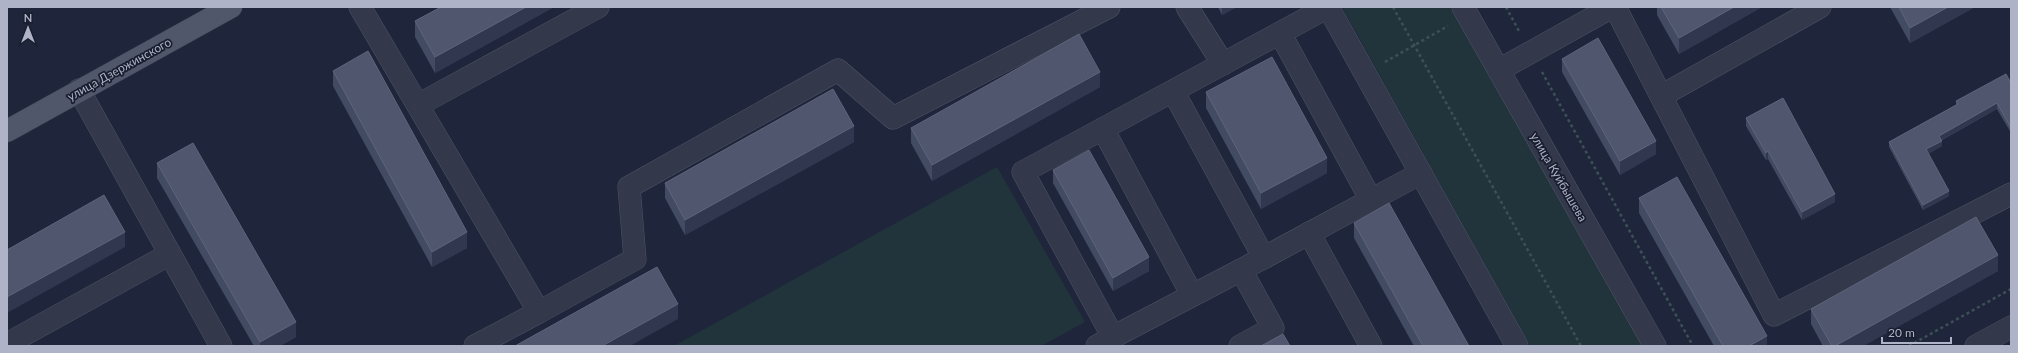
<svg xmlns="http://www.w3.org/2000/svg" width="2018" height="353" font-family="Lato,sans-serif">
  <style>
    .green { fill: #21343c }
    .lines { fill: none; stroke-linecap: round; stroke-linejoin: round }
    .minor-casing { stroke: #4e5366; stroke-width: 23 }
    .major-casing { stroke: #3d4254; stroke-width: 23 }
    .path { stroke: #3c5056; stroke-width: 2.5; stroke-dasharray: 3 3; stroke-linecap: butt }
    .minor { stroke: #33394b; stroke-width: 22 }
    .major { stroke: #51576b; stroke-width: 22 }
    .wall { fill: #434b63 }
    .shaded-wall { fill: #30374e }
    .building { fill: #4f566d; stroke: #5e657b }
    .labels { text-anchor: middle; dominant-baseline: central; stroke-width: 3.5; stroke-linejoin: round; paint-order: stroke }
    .street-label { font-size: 12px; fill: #aeb3c7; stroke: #191e2f }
  </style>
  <rect width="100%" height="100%" fill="#1f263b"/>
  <g class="green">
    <path d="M1342 7H1451L1644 346H1530Z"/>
    <path d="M997 167 1085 322 1041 346H674Z"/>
  </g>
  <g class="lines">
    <g class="minor-casing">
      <g id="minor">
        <path d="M360 7 539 312 635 259 629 187 838 70 893 118 1109 7"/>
        <path d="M1187 7 1223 64"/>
        <path d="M1328 7 1517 346"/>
        <path d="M1463 7 1655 346"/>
        <path d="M1615 7 1774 315 2011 194"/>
        <path d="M1280 33 1371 200"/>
        <path d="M1499 70 1612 7"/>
        <path d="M79 90 221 346"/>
        <path d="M1173 91 1264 258"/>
        <path d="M1661 96 1820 7"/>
        <path d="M418 105 598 7"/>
        <path d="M1103 129 1192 295"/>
        <path d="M1309 233 1371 346"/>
        <path d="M1113 337 1241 270"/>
        <path d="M7 344 170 254"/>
        <path d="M475 346 539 312"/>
        <path d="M1097 346 1113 337 1023 172 1328 7"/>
        <path d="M1240 346 1273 328 1241 270 1421 173"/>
        <path d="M1976 346 2011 327"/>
      </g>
    </g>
    <g class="major-casing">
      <path id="major" d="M7 131 231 7"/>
    </g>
    <g class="path">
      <path d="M1393 7 1581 346"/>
      <path d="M1506 7 1520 33"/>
      <path d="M1385 62 1448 26"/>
      <path d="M1542 72 1693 346"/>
      <path d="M1909 346 2011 289"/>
    </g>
    <use href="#minor" class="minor"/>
    <use href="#major" class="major"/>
  </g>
  <g class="wall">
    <path d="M441 7H554L435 73 415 37V21Z"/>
    <path d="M1218 7H1237L1222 15Z"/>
    <path d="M1657 7H1762L1679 54 1657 15Z"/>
    <path d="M1890 7H1975L1910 43Z"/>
    <path d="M1562 59 1656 154 1620 175 1562 72Z"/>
    <path d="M333 71 467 248 432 267 333 86Z"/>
    <path d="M2011 83V133L1997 109 1942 140V146L1928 154 1949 196 1923 210 1889 147V142L1956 105V101Z"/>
    <path d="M1100 87 932 181 911 143V128Z"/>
    <path d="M1206 92 1327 173 1261 209 1206 108Z"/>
    <path d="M1746 118 1835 202 1802 220 1768 159 1766 160 1746 126Z"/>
    <path d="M854 142 685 235 665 198V183Z"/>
    <path d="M157 163 296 337 280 346H254L157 178Z"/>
    <path d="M1053 170 1149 271 1113 291 1053 183Z"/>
    <path d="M1639 198 1767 346H1714L1639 213Z"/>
    <path d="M1354 223 1469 346H1414L1354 238Z"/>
    <path d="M1998 271 1863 346H1823L1811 324V309Z"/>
  </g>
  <g class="shaded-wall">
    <path d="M526 7H554L435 73V57Z"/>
    <path d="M1222 7H1237L1222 15Z"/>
    <path d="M1734 7H1762L1679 54V38Z"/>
    <path d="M1948 7H1975L1910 43V28Z"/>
    <path d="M1100 72V87L932 181V165Z"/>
    <path d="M1997 103V109L1939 141V136Z"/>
    <path d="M854 126V142L685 235V220Z"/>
    <path d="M1656 141V154L1620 175V161Z"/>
    <path d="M1942 141V146L1926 155V149Z"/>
    <path d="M1768 151V159L1766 160V153Z"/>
    <path d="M1327 158V173L1261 209V193Z"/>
    <path d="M1949 191V196L1923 210V205Z"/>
    <path d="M1835 194V202L1802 220V212Z"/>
    <path d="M125 232V247L7 313V297Z"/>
    <path d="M467 232V248L432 267V252Z"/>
    <path d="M1998 255V271L1863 346H1835Z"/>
    <path d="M1149 257V271L1113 291V278Z"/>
    <path d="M678 304V319L630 346H602Z"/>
    <path d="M296 322V337L280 346H260V342Z"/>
    <path d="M1767 336V346H1749Z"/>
  </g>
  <g class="building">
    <path d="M441 7H526L435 57 415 21Z"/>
    <path d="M1661 7H1734L1679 38Z"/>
    <path d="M1899 7H1948L1910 28Z"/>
    <path d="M1079 34 1100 72 932 165 911 128Z"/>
    <path d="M1598 38 1656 141 1620 161 1562 59Z"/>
    <path d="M368 51 467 232 432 252 333 71Z"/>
    <path d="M1272 57 1327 158 1261 193 1206 92Z"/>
    <path d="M2006 74 2011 83V128L1997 103 1939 136 1942 141 1926 149 1949 191 1923 205 1889 142 1958 104 1956 101Z"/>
    <path d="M833 89 854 126 685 220 665 183Z"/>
    <path d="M1783 98 1835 194 1802 212 1768 151 1766 153 1746 118Z"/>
    <path d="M193 143 296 322 260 342 157 163Z"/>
    <path d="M1089 150 1149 257 1113 278 1053 170Z"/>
    <path d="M1677 177 1767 336 1749 346H1723L1639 198Z"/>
    <path d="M104 195 125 232 7 297V250Z"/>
    <path d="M1389 203 1469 346H1423L1354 223Z"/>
    <path d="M1976 217 1998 255 1835 346H1832L1811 309Z"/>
    <path d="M657 267 678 304 602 346H515Z"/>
    <path d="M1283 334 1290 346H1261Z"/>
  </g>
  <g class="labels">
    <g class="street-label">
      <text transform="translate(119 69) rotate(-29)">улица Дзержинского</text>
      <text transform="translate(1559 177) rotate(60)">улица Куйбышева</text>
    </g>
  </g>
  <rect width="2018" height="353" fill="none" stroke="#aeb3c7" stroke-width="16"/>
  <g transform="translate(28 28)" stroke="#191e2f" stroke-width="3" paint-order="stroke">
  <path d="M0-3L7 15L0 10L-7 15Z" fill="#aeb3c7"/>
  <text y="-6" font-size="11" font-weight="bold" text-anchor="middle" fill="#aeb3c7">N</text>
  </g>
  <path d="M1882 337v6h69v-6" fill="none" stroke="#aeb3c7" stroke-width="2"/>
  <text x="1888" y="337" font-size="12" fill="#aeb3c7" stroke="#191e2f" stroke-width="3" paint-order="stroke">20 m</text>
</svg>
